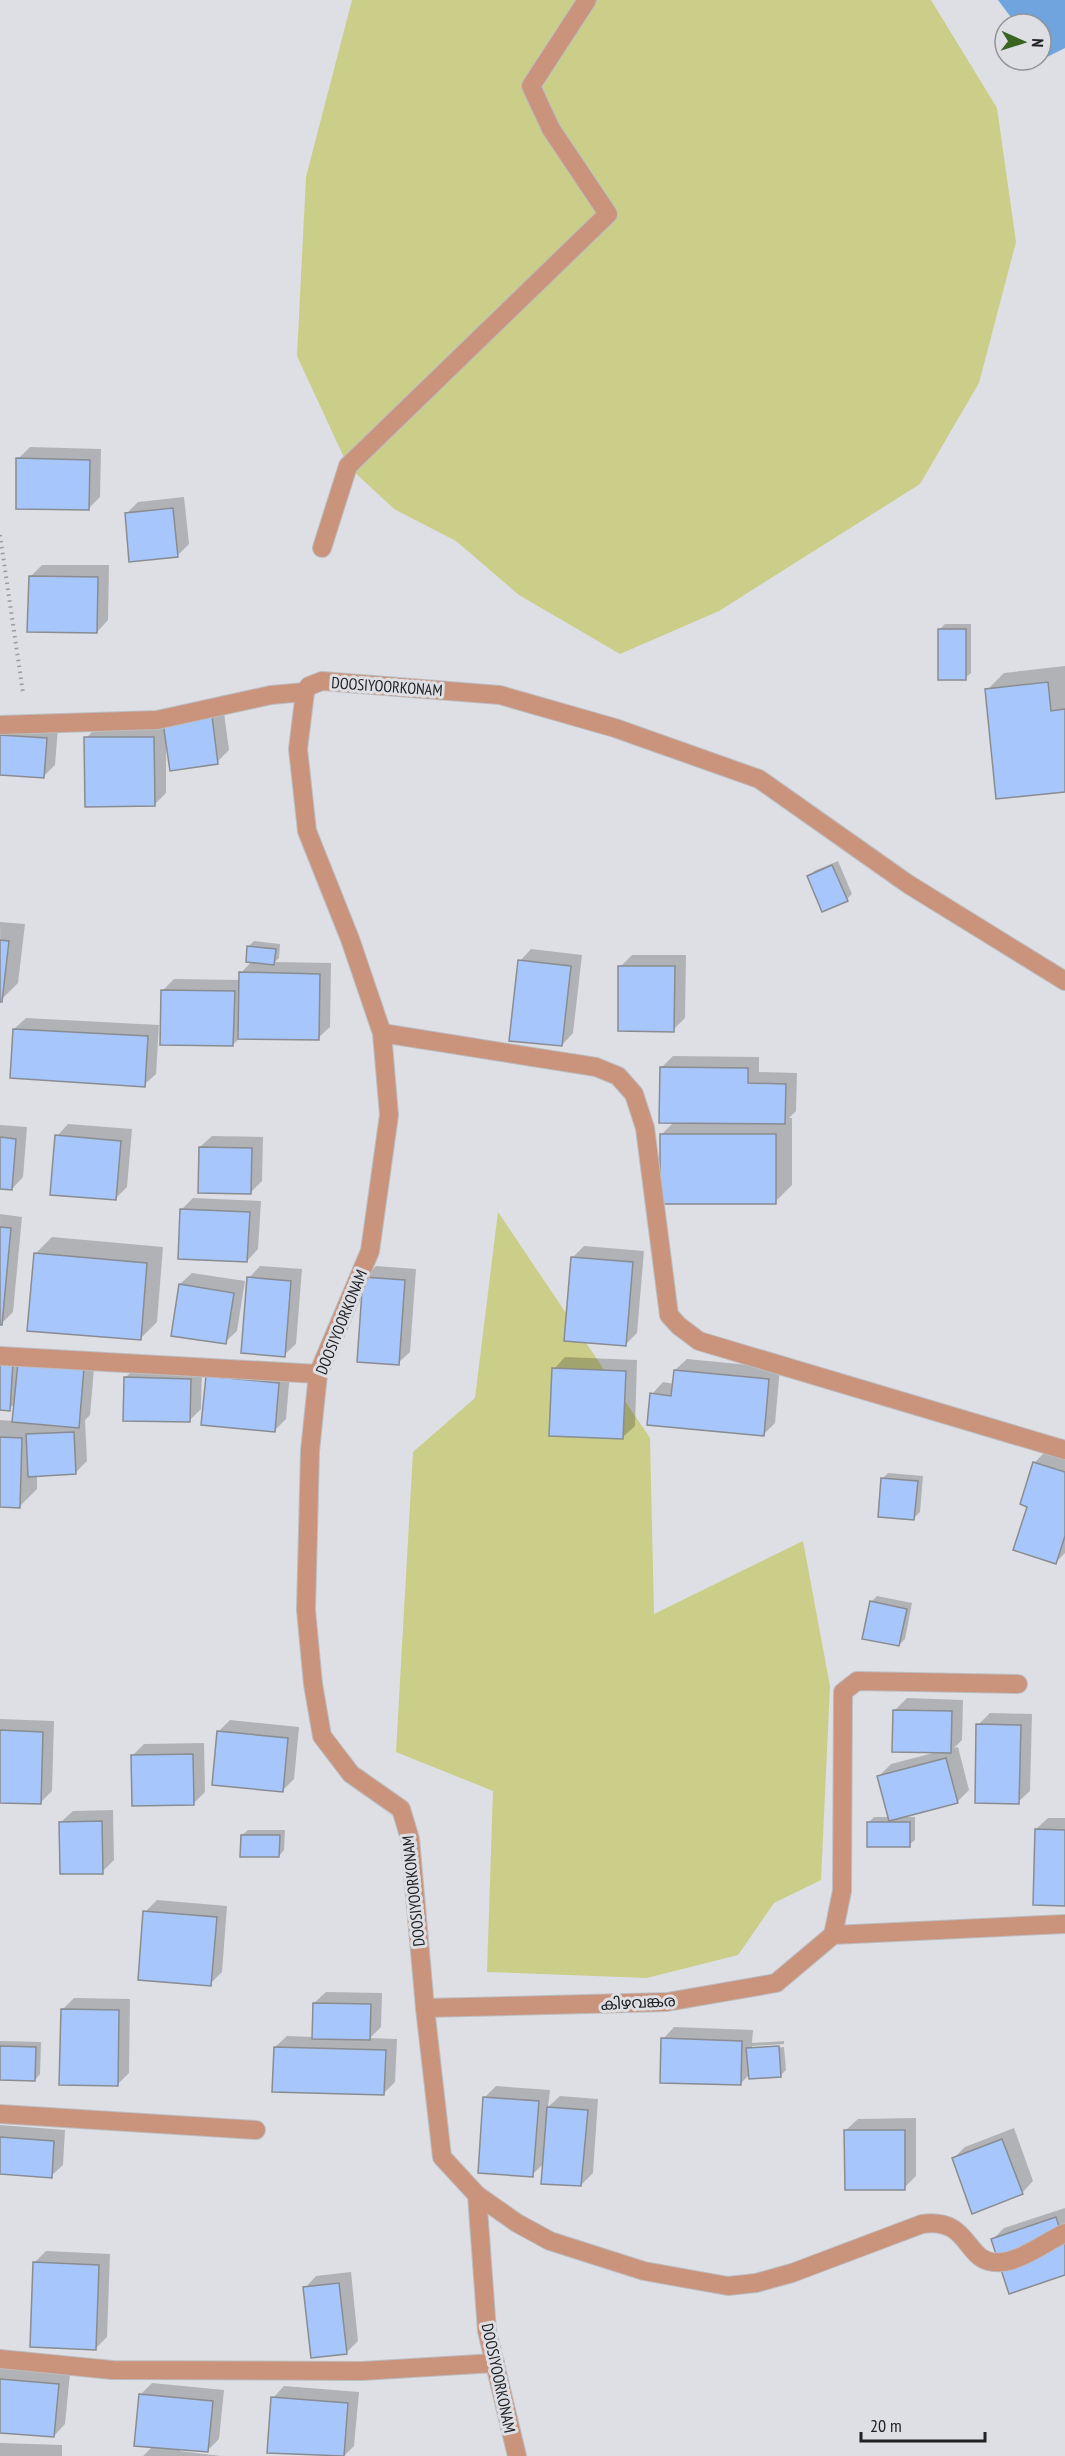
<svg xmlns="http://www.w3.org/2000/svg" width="1065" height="2456" font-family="'PT Sans Narrow','Noto Sans Malayalam',sans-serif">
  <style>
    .green { fill: #cace89 }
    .water { fill: #6fa4df }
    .shadow { fill: #0003 }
    .building { fill: #a7c6fb; stroke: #898c90; stroke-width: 1.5 }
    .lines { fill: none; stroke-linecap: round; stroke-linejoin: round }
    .minor-casing { stroke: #bbbdc1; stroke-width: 20 }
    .path { stroke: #9a9ca0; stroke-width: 4; stroke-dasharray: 1.5 4.5; stroke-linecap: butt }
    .minor { stroke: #ca947c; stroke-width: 18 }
    .labels { text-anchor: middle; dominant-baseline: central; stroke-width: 6; stroke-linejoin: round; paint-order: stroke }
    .street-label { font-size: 16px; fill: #212224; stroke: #dddfe4 }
  </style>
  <rect width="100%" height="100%" fill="#dddfe4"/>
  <g class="green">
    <path d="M352 0H931L997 108 1016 242 979 383 920 484 719 611 620 654 519 595 456 541 394 509 348 466 297 356 306 177Z"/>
    <path d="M498 1212 650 1438 654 1614 803 1541 830 1686 821 1880 774 1903 738 1955 647 1978 487 1972 493 1791 396 1752 413 1452 475 1398Z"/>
  </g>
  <path class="water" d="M998 0H1065V48L1043 59 1041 24H1016Z"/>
  <g class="shadow">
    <path d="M30 447 101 449 100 497 89 508 18 459Z"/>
    <path d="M184 497 189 544 177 556 126 514 138 502Z"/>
    <path d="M42 565H109L108 620 97 632 31 576Z"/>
    <path d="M945 624H971V673L965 678 940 629Z"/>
    <path d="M1065 666V790L987 690 1004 673Z"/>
    <path d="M223 705 229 750 217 762 166 742V793L154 805 86 738 98 726Z"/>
    <path d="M0 723 58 727 55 765 44 776 0 774Z"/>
    <path d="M838 861 852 894 847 899 809 877 814 871Z"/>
    <path d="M0 922 25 924 18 983 1 1000Z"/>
    <path d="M254 941 280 944 279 958 275 962 331 963 330 1027 318 1038H240L232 1045 163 990 174 979 240 980 241 973 252 961 249 946Z"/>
    <path d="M531 949 582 955 573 1033 562 1045 520 961Z"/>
    <path d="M632 955H686L685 1018 673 1030 620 967Z"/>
    <path d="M26 1018 159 1025 156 1074 144 1085 14 1029Z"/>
    <path d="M673 1056 759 1057V1072L797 1073 796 1111 789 1118H792V1185L775 1202 662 1134 675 1121 662 1067Z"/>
    <path d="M68 1124 132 1129 127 1187 115 1199 57 1136Z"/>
    <path d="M0 1125 27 1127 23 1177 12 1189 0 1188Z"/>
    <path d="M212 1136 263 1137 262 1181 250 1193 200 1147Z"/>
    <path d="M193 1198 261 1201 258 1249 247 1261 182 1209Z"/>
    <path d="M0 1214 22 1217 13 1312 1 1324Z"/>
    <path d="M52 1237 163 1247 157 1322 140 1339 35 1254Z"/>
    <path d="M584 1246 644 1251 637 1333 625 1345 573 1257Z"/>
    <path d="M260 1266 302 1269 296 1344 284 1355 249 1278Z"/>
    <path d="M376 1266 416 1269 410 1352 398 1363 365 1277Z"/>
    <path d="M192 1273 245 1281 237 1331 225 1342 180 1284Z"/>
    <path d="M0 1349 95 1357 90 1415 85 1420 87 1461 75 1473 37 1475V1489L20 1506H0V1420L14 1421 16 1402 9 1409H0Z"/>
    <path d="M565 1357 637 1360 635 1426 623 1437 554 1369Z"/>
    <path d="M687 1359 780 1368 775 1423 764 1434 652 1394 663 1382 674 1384 675 1370Z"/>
    <path d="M137 1366 202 1368 201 1409 189 1421 126 1377Z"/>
    <path d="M290 1372 286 1419 274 1431 208 1377Z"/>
    <path d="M1046 1451 1065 1457V1553L1056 1562 1029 1506 1022 1503 1035 1462Z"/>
    <path d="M888 1473 923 1476 920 1512 914 1518 883 1478Z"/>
    <path d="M877 1596 912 1603 905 1639 899 1645 871 1602Z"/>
    <path d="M907 1698 963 1700 962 1740 954 1748 958 1747 969 1790 957 1802 903 1817H915V1840L909 1845 868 1823 874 1817H889L879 1776 891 1764 937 1752 895 1710Z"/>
    <path d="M990 1713 1032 1714 1030 1791 1018 1802 978 1725Z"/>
    <path d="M0 1719 54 1721 52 1791 40 1803 0 1801Z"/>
    <path d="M230 1720 299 1727 294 1779 283 1790 219 1731Z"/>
    <path d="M204 1743 205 1792 193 1804 132 1756 144 1744Z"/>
    <path d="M113 1810 114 1860 102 1872 61 1822 73 1811Z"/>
    <path d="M1048 1818H1065V1905L1036 1829Z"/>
    <path d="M248 1830H285L284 1850 279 1856 242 1835Z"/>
    <path d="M157 1900 227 1906 222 1972 210 1984 145 1912Z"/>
    <path d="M326 1992 382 1993 381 2027 370 2038 397 2039 395 2082 383 2094 275 2047 287 2036 314 2037V2003Z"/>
    <path d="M74 1998 130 1999 129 2073 117 2085 62 2010Z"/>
    <path d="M674 2027 753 2030 752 2043 784 2041V2044L752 2046V2049L784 2047 786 2070 781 2075 750 2074 740 2084 663 2039Z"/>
    <path d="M0 2041 41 2042 40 2074 35 2080 0 2078Z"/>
    <path d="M496 2086 550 2090 548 2107 560 2096 598 2099 593 2173 581 2185 544 2163 532 2175 484 2098Z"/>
    <path d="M916 2118V2176L904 2188 846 2130 858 2119Z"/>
    <path d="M0 2125 65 2130 63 2165 51 2176 0 2173Z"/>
    <path d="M1014 2128 1033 2181 1022 2193 953 2159 965 2147Z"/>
    <path d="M1065 2208V2274L993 2239 1004 2228Z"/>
    <path d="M46 2251 110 2254 107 2337 96 2348 34 2263Z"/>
    <path d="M351 2272 358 2341 346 2353 305 2288 316 2276Z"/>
    <path d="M0 2367 70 2373 65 2424 54 2436 0 2431Z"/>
    <path d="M152 2383 224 2390 219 2439 207 2451 180 2448V2451L221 2456H143L153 2446 140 2395Z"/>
    <path d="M284 2386 359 2392 354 2446 344 2456 268 2451 273 2398Z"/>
    <path d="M0 2443 62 2445V2456H0Z"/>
  </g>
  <g class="building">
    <path d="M16 458 90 460 89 510 16 509Z"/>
    <path d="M173 508 178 557 129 562 125 513Z"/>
    <path d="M29 576 98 577 97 633 27 632Z"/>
    <rect x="938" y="629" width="28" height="51"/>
    <path d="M1048 682 1051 711 1065 709V792L996 799 985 689Z"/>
    <path d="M212 716 218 764 170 771 163 723Z"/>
    <path d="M0 735 47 738 44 778 0 775Z"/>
    <path d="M84 737H154L155 806 85 807Z"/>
    <path d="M832 865 848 901 822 912 807 876Z"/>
    <path d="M0 940 9 941 2 1002H0Z"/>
    <path d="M247 946 276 949 274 965 246 962Z"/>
    <path d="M518 960 571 966 562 1046 509 1041Z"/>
    <path d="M618 966H675L674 1032 618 1031Z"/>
    <path d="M239 972 320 974 319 1040 238 1039Z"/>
    <path d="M161 990 235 991 233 1046 160 1045Z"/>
    <path d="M13 1029 148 1036 145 1087 10 1078Z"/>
    <path d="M660 1067 748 1068V1083L786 1084 785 1124 659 1123Z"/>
    <rect x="660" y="1134" width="116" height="70"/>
    <path d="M55 1135 121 1141 116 1200 50 1195Z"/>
    <path d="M0 1137 16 1139 12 1190 0 1189Z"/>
    <path d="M199 1147 252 1148 251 1194 198 1193Z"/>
    <path d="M180 1209 250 1212 247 1262 178 1259Z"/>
    <path d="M0 1227 11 1228 2 1325H0Z"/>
    <path d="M34 1253 147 1263 141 1340 27 1331Z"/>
    <path d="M571 1257 633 1262 626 1346 564 1341Z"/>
    <path d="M247 1277 291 1281 285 1357 241 1353Z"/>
    <path d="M363 1277 405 1280 399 1365 357 1362Z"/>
    <path d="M179 1284 234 1293 226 1344 171 1336Z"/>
    <path d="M0 1361 13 1362 10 1411 0 1410Z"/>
    <path d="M18 1362 84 1368 79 1428 12 1422Z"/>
    <path d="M552 1368 626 1371 623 1439 549 1436Z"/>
    <path d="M674 1370 769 1379 764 1436 647 1425 650 1393 671 1396Z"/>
    <path d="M206 1376 279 1383 275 1432 201 1425Z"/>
    <path d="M124 1377 191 1379 190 1422 123 1421Z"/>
    <path d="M74 1432 76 1474 28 1477 26 1434Z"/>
    <path d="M0 1437 22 1438 20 1508 0 1507Z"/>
    <path d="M1033 1462 1065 1472V1536L1056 1564 1013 1550 1027 1507 1020 1504Z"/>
    <path d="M881 1478 918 1481 914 1520 878 1517Z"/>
    <path d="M870 1601 907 1609 899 1646 862 1639Z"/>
    <path d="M893 1710 952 1711 951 1753 892 1752Z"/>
    <path d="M976 1724 1021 1725 1019 1804 975 1803Z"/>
    <path d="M0 1730 43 1732 41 1804 0 1803Z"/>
    <path d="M217 1731 288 1738 283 1792 212 1785Z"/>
    <path d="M193 1754 194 1805 132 1806 131 1755Z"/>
    <path d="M946 1758 958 1803 889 1821 877 1776Z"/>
    <path d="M102 1821 103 1874H60L59 1822Z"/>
    <rect x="867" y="1822" width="43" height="25"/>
    <path d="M1035 1829 1065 1830V1906L1033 1905Z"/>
    <path d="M241 1835H280L279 1857H240Z"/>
    <path d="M143 1911 217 1917 211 1986 138 1980Z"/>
    <path d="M313 2003 371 2004 370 2040 312 2039Z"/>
    <path d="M61 2009 119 2010 118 2086 59 2085Z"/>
    <path d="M661 2038 742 2041 741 2085 660 2083Z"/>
    <path d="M0 2046 36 2047 35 2081 0 2080Z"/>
    <path d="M779 2046 781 2077 749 2079 746 2048Z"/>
    <path d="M274 2047 386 2050 384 2095 272 2092Z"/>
    <path d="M483 2097 539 2101 533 2177 478 2173Z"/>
    <path d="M547 2107 588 2110 581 2186 541 2184Z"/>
    <path d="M844 2130H905V2190H845Z"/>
    <path d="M0 2137 54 2141 52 2178 0 2174Z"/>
    <path d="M1002 2139 1023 2194 972 2214 952 2158Z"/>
    <path d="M1056 2217 1065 2245V2275L1009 2294 991 2239Z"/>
    <path d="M33 2262 99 2265 96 2350 30 2347Z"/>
    <path d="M339 2283 347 2354 311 2358 303 2287Z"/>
    <path d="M0 2379 59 2384 54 2437 0 2433Z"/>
    <path d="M139 2394 213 2401 208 2452 134 2446Z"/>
    <path d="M271 2397 348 2403 344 2456 267 2453Z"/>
  </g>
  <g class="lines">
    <g class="minor-casing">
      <g id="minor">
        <path d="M322 548 348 466 608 214 551 129 531 86 587 0"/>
        <path d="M0 725 157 720 271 695 305 692"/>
        <path d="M382 1033 596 1067 618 1076 634 1094 645 1128 669 1315 679 1326 699 1341 1065 1450"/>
        <path d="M0 1356 318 1374"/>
        <path d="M833 1935 842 1891 843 1692 857 1681 1018 1684"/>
        <path d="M425 2008 667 2002 776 1983 833 1935 1065 1924"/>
        <path d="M0 2114 256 2130"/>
        <path d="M477 2195 517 2223 550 2241 644 2271 728 2286 756 2283 792 2273 922 2224C974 2217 963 2267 1002 2262 1020 2261 1048 2241 1065 2233"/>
        <path d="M0 2359 112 2370 362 2371 495 2363"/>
        <path d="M517 2456 487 2331 477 2195 442 2157 425 2008 410 1839 401 1809 351 1774 322 1736 313 1684 306 1610 310 1451 318 1374 370 1251 389 1115 382 1033 350 939 307 831 298 749 305 692 309 686 322 681 500 695 615 728 759 779 908 884 1065 981"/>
      </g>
    </g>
    <path class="path" d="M0 535 23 693"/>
    <use href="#minor" class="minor"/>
  </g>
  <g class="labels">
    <g class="street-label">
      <text transform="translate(387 686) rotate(4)">DOOSIYOORKONAM</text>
      <text transform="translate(341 1322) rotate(-68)">DOOSIYOORKONAM</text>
      <text transform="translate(413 1891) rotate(-96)">DOOSIYOORKONAM</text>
      <text transform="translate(638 2002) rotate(-3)">കിഴവങ്കര</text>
      <text transform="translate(499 2378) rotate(78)">DOOSIYOORKONAM</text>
    </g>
  </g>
  <g transform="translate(1023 42) rotate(93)"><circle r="28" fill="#dddfe4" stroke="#929397" stroke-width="1.5"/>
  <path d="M0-4.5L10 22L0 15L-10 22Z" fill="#396422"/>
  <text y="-9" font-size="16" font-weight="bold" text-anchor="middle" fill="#212224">N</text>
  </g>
  <path d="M861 2432v9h124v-9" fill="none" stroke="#212224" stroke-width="3"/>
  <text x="870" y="2432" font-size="18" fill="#212224" stroke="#dddfe4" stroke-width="4.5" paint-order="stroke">20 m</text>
</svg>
